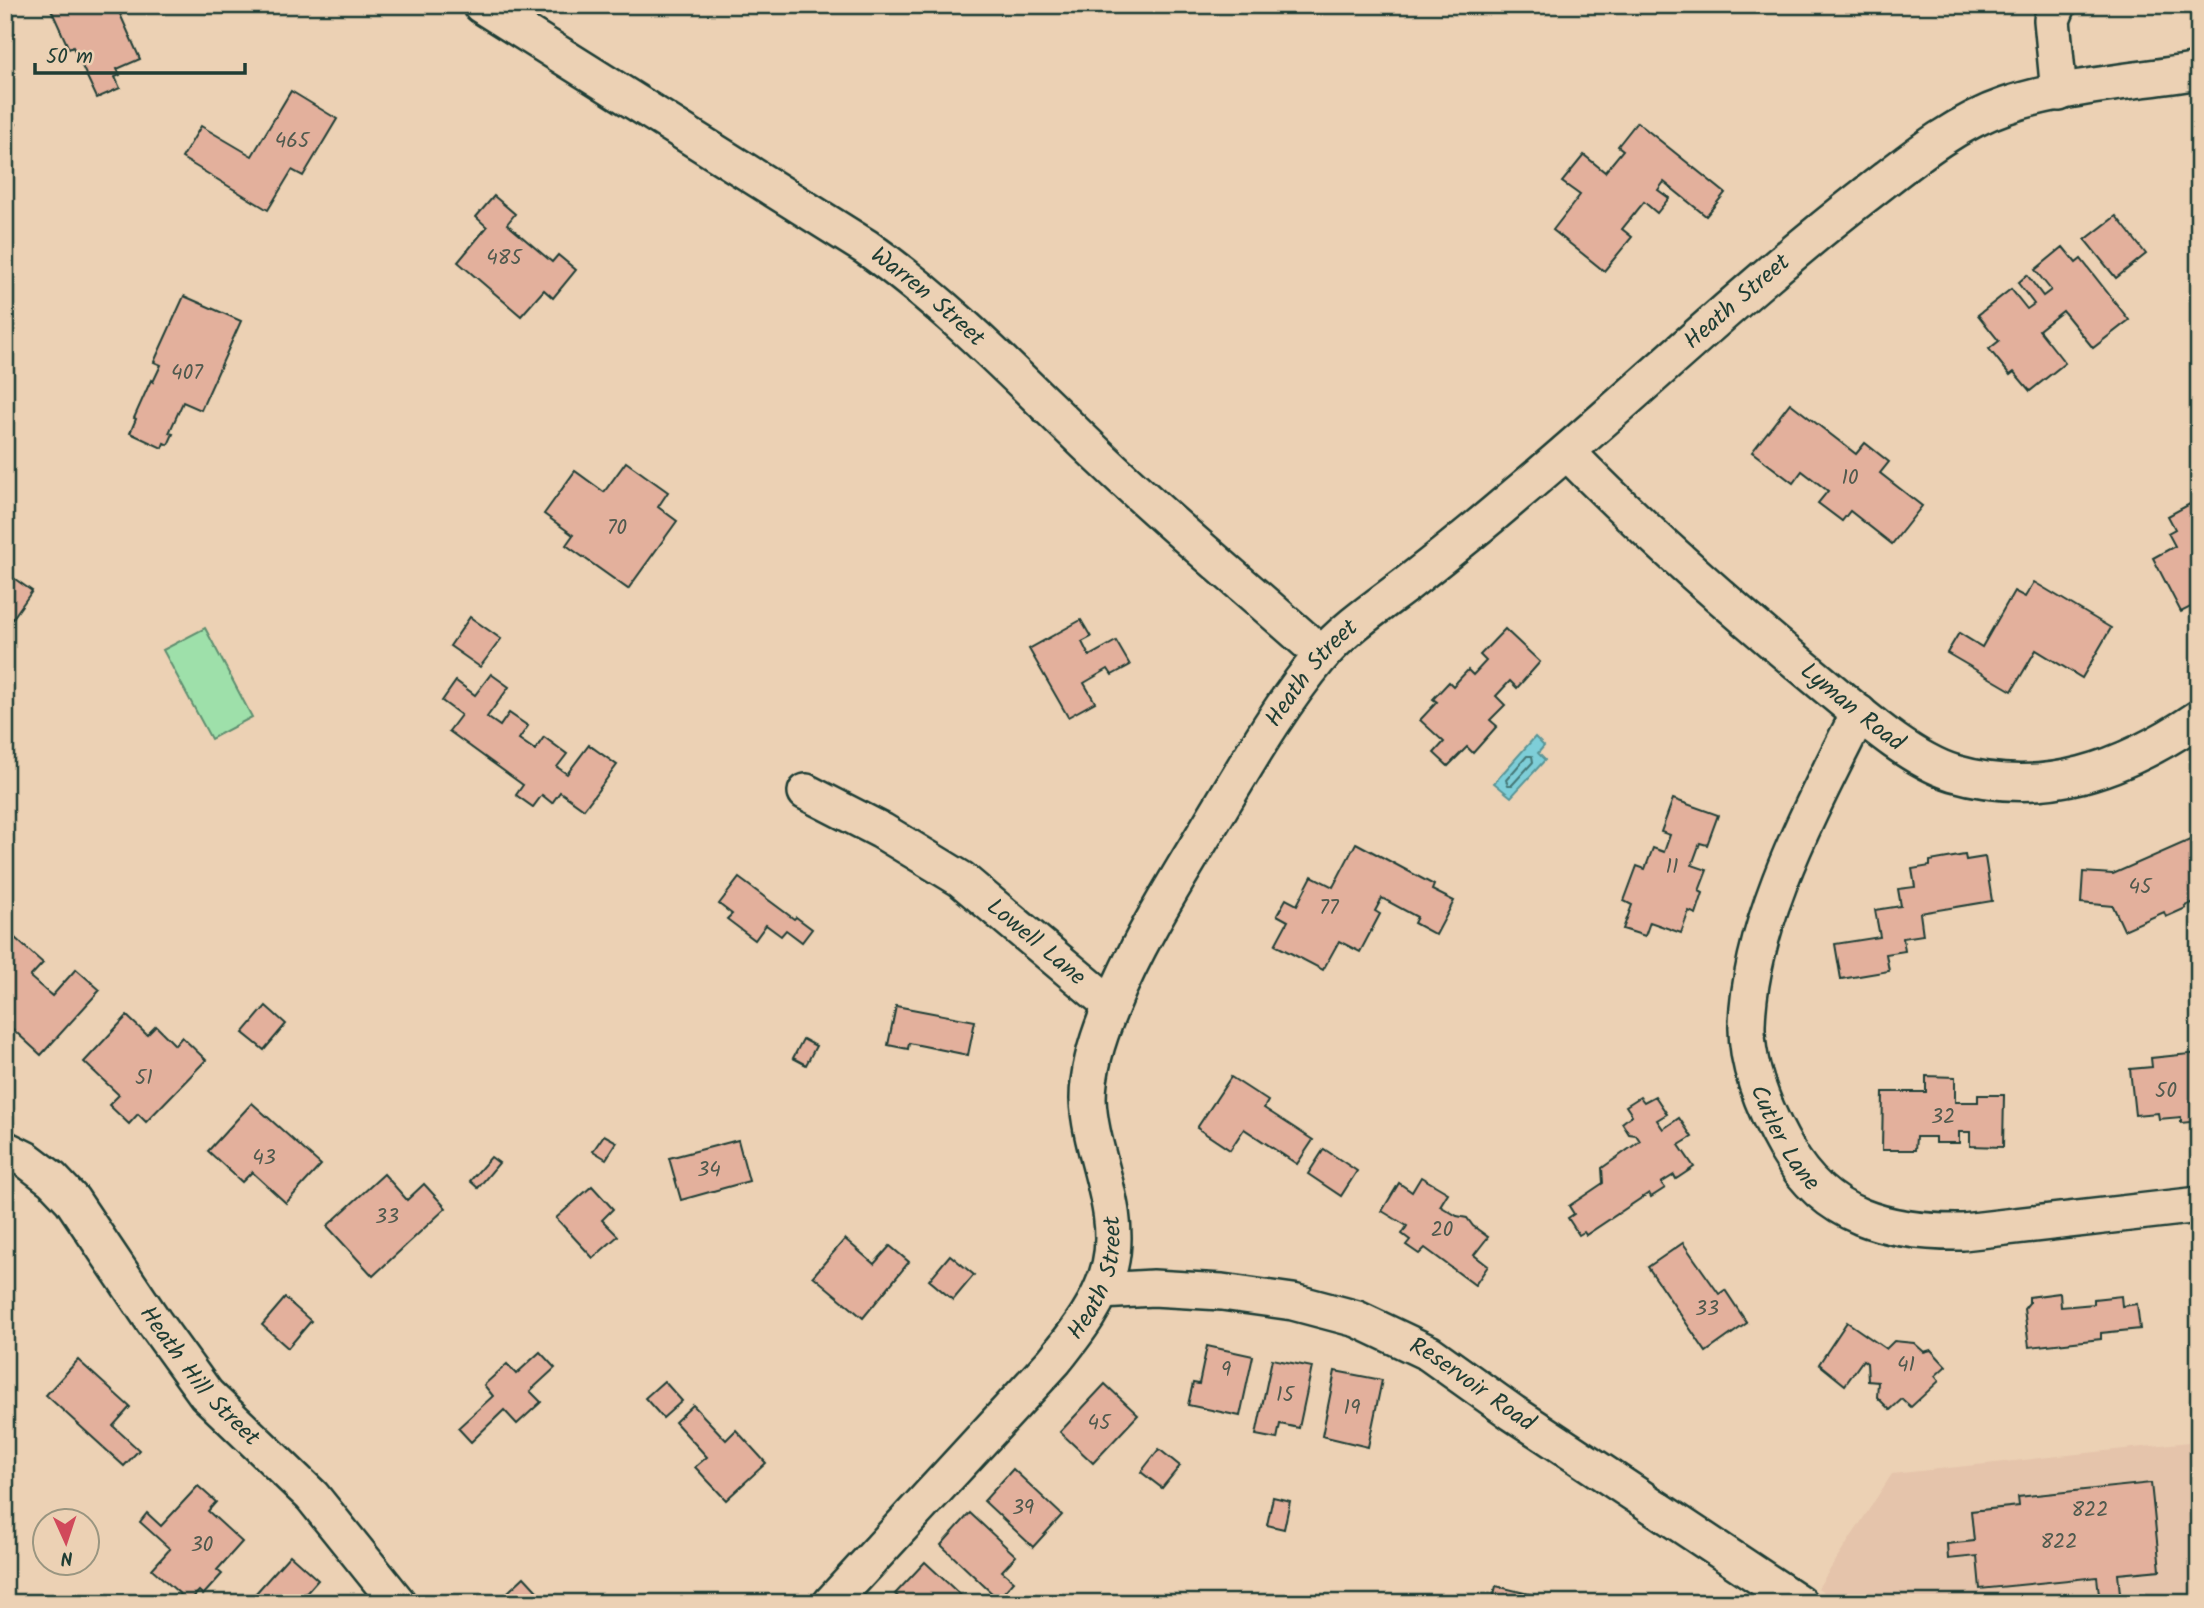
<svg xmlns="http://www.w3.org/2000/svg" width="2204" height="1608" font-family="Kalam,sans-serif">
  <style>
    .built { fill: #e5c4ab }
    .green { fill: #9ee0aa; stroke: #5e8e6f; stroke-width: 2 }
    .water { fill: #7eced8; stroke: #589496; stroke-width: 2 }
    .lines { fill: none; stroke-linecap: round; stroke-linejoin: round }
    .shore { stroke: #457776; stroke-width: 2 }
    .building { fill: #e3b09c; stroke: #1f3d34; stroke-width: 2 }
    .minor-casing { stroke: #1f3d34; stroke-width: 40 }
    .minor { stroke: #ecd1b4; stroke-width: 35 }
    .labels { text-anchor: middle; dominant-baseline: central; stroke-width: 5; stroke-linejoin: round; paint-order: stroke }
    .number-label { font-size: 21px; fill: #505a4e }
    .street-label { font-size: 24px; fill: #1f3d34; stroke: #ecd1b4 }
  </style>
  <rect width="100%" height="100%" fill="#ecd1b4"/>
  <filter id="ink" filterUnits="userSpaceOnUse"><feTurbulence type="fractalNoise" baseFrequency=".0143" numOctaves="2"/><feDisplacementMap in="SourceGraphic" scale="14" xChannelSelector="R" yChannelSelector="G"/><feConvolveMatrix kernelMatrix="1 2 1 2 8 2 1 2 1" color-interpolation-filters="sRGB"/></filter>
  <g filter="url(#ink)">
    <path class="built" d="M2199 1441V1603H1839L1818 1588 1892 1474Z"/>
    <path class="green" d="M205 628 252 717 211 739 163 650Z"/>
    <path class="water" d="M1535 737 1544 746 1538 753 1545 760 1511 797 1494 783Z"/>
    <g class="lines">
      <path class="shore" d="M1527 756H1532L1533 762 1512 785H1508L1506 780Z"/>
    </g>
    <g class="building">
      <path d="M49 5H116L140 59 117 69 120 75 115 77 120 88 97 98 73 47 69 49Z"/>
      <path d="M291 91 337 119 303 176 292 170 268 210 182 158 201 126 252 156Z"/>
      <path d="M5 117 16 124 5 141Z"/>
      <path d="M1637 122 1725 193 1706 216 1664 182 1658 190 1669 198 1657 213 1644 202 1622 229 1632 237 1604 271 1553 230 1580 195 1562 182 1584 155 1605 172 1623 150 1618 146Z"/>
      <path d="M494 196 515 214 507 224 552 262 558 255 576 270 553 298 544 290 521 316 458 262 487 227 476 217Z"/>
      <path d="M2116 216 2146 254 2116 278 2085 240Z"/>
      <path d="M2063 247 2076 263 2081 259 2129 320 2093 348 2063 311 2039 330 2065 363 2030 391 2014 372 2010 375 1989 349 1999 341 1978 315 2011 289 2027 309 2034 304 2018 283 2027 275 2043 296 2051 290 2035 270Z"/>
      <path d="M184 296 241 321 201 410 183 402 169 433 173 434 168 445 164 443 162 448 130 433 136 419 134 418 151 380 153 382 161 365 154 362Z"/>
      <path d="M1790 403 1856 454 1865 443 1889 462 1880 473 1922 506 1892 544 1850 511 1842 521 1818 503 1828 491 1802 471 1793 483 1752 452Z"/>
      <path d="M626 462 668 492 658 507 677 521 628 589 566 545 573 535 544 514 575 471 604 492Z"/>
      <path d="M2199 499V603L2181 612 2153 558 2175 546 2168 533 2175 529 2168 516Z"/>
      <path d="M5 572 32 591 6 628 5 627Z"/>
      <path d="M2034 582 2111 628 2082 678 2036 650 2012 691 1947 653 1959 633 1982 647 2014 591 2025 597Z"/>
      <path d="M470 617 501 639 480 667 450 646Z"/>
      <path d="M1081 620 1091 637 1082 642 1089 656 1116 641 1130 665 1112 675 1108 669 1084 683 1095 702 1068 717 1029 649Z"/>
      <path d="M1505 629 1540 662 1517 688 1510 681 1496 696 1505 705 1490 720 1497 726 1473 753 1467 747 1448 766 1434 753 1444 742 1420 720 1437 702 1433 699 1449 682 1453 686 1468 670 1473 675 1486 661 1480 655Z"/>
      <path d="M491 674 509 687 487 717 500 726 509 713 528 726 519 739 535 750 544 737 567 754 557 767 567 774 589 745 617 765 584 809 560 792 552 803 542 795 533 807 516 795 523 785 449 731 461 715 442 701 456 681 475 695Z"/>
      <path d="M1673 799 1718 815 1707 845 1700 843 1692 865 1707 870 1699 891 1703 893 1696 914 1689 911 1681 933 1650 922 1645 936 1623 929 1632 905 1624 901 1637 866 1645 869 1653 848 1664 852 1670 835 1661 832Z"/>
      <path d="M2199 836V900L2185 906 2186 908 2166 917 2164 912 2124 930 2113 906 2081 903 2083 872 2113 874Z"/>
      <path d="M1356 843 1434 885 1432 890 1454 901 1436 935 1414 923 1417 917 1382 898 1375 911 1380 914 1360 952 1339 941 1323 970 1275 945 1288 921 1277 915 1286 899 1297 905 1312 876 1333 887Z"/>
      <path d="M1965 855 1966 860 1985 857 1992 901 1920 913 1923 935 1903 938 1905 951 1886 954 1889 971 1841 979 1835 944 1880 937 1875 910 1901 906 1898 889 1915 887 1912 869 1930 866V861Z"/>
      <path d="M739 878 794 919 796 917 812 929 802 942 786 930 781 936 766 925 755 940 727 919 732 914 719 904Z"/>
      <path d="M5 929 43 963 30 977 52 996 76 969 100 990 41 1055 5 1022Z"/>
      <path d="M266 1006 286 1024 264 1050 243 1033Z"/>
      <path d="M896 1006 975 1021 968 1055 909 1043 908 1049 888 1045Z"/>
      <path d="M127 1016 147 1035 156 1026 175 1045 182 1037 206 1060 146 1122 138 1114 129 1124 109 1105 119 1095 84 1062Z"/>
      <path d="M803 1039 816 1046 806 1065 793 1058Z"/>
      <path d="M2199 1053V1121L2181 1123V1117L2159 1119 2158 1113 2135 1115 2130 1069 2152 1067 2151 1058Z"/>
      <path d="M1926 1076 1955 1077V1102H1978V1095H2004L2003 1147 1970 1146V1132H1959V1143H1935V1137H1916L1915 1150H1882L1883 1092H1926Z"/>
      <path d="M1231 1077 1268 1101 1264 1108 1313 1140 1297 1164 1244 1129 1230 1150 1197 1128Z"/>
      <path d="M1655 1096 1667 1114 1657 1120 1663 1129 1679 1118 1692 1137 1679 1145 1694 1167 1676 1179 1674 1175 1661 1183 1665 1188 1651 1197 1649 1193 1586 1235 1584 1232 1579 1235 1568 1218 1574 1214 1569 1206 1603 1183 1602 1168 1640 1141 1636 1135 1629 1134 1622 1123 1632 1115 1626 1106 1640 1097 1644 1102Z"/>
      <path d="M252 1103 321 1165 286 1203 252 1172 242 1182 208 1151Z"/>
      <path d="M604 1135 617 1142 606 1159 593 1151Z"/>
      <path d="M738 1140 749 1181 681 1200 669 1158Z"/>
      <path d="M1324 1149 1357 1171 1341 1196 1308 1174Z"/>
      <path d="M491 1157 499 1163 478 1188 470 1181Z"/>
      <path d="M384 1174 407 1200 424 1184 446 1208 373 1276 327 1226Z"/>
      <path d="M1421 1177 1448 1193 1440 1206 1457 1216 1467 1218 1473 1226 1488 1237 1474 1255 1488 1266 1475 1285 1425 1248 1419 1254 1406 1245 1410 1240 1402 1234 1407 1226 1382 1211 1399 1183 1412 1192Z"/>
      <path d="M592 1186 613 1209 602 1220 618 1236 593 1258 556 1218Z"/>
      <path d="M845 1239 874 1264 890 1246 909 1262 863 1318 813 1276Z"/>
      <path d="M1683 1243 1719 1294 1725 1290 1747 1323 1706 1352 1648 1267Z"/>
      <path d="M950 1255 974 1275 953 1300 929 1280Z"/>
      <path d="M2060 1293 2061 1307 2094 1304V1299L2121 1296 2122 1306 2137 1304 2140 1329 2101 1333V1339L2029 1347 2024 1309 2029 1303V1297Z"/>
      <path d="M285 1298 311 1321 288 1348 262 1325Z"/>
      <path d="M1847 1322 1886 1349 1894 1341 1914 1343 1924 1352 1931 1350 1946 1366 1935 1376 1939 1381 1911 1407 1902 1399 1890 1410 1877 1397 1878 1382 1868 1381 1867 1363 1863 1360 1845 1385 1819 1364Z"/>
      <path d="M1207 1346 1253 1356 1240 1416 1188 1405 1193 1383 1199 1384Z"/>
      <path d="M540 1352 555 1368 530 1391 541 1402 517 1424 504 1410 471 1442 458 1428 493 1396 484 1385 507 1364 516 1374Z"/>
      <path d="M1272 1359 1312 1367 1299 1428 1280 1424 1277 1439 1256 1435Z"/>
      <path d="M78 1360 130 1407 113 1426 139 1450 124 1466 46 1395Z"/>
      <path d="M1335 1371 1382 1380 1368 1447 1322 1436Z"/>
      <path d="M664 1381 682 1401 663 1418 645 1398Z"/>
      <path d="M1105 1384 1138 1415 1093 1463 1060 1432Z"/>
      <path d="M693 1405 726 1440 736 1430 766 1463 726 1500 695 1467 707 1457 675 1422Z"/>
      <path d="M1159 1449 1180 1466 1162 1488 1141 1472Z"/>
      <path d="M1013 1469 1062 1515 1033 1547 984 1501Z"/>
      <path d="M2151 1483 2160 1570 2118 1574 2121 1603H2100L2097 1577 1980 1589 1977 1556 1948 1559 1947 1544 1974 1541 1971 1511 2019 1506 2018 1497Z"/>
      <path d="M198 1486 216 1502 208 1511 242 1542 217 1570 222 1574 203 1595 199 1591 189 1602 152 1569 170 1549 140 1522 147 1513 161 1526Z"/>
      <path d="M1273 1497 1290 1501 1284 1529 1267 1525Z"/>
      <path d="M970 1513 1016 1556 1002 1571 1014 1581 998 1599 941 1545Z"/>
      <path d="M290 1555 318 1580 302 1598 308 1603H247Z"/>
      <path d="M925 1562 969 1603H905L895 1594Z"/>
      <path d="M524 1577 548 1603H496Z"/>
      <path d="M1496 1586 1566 1603H1492Z"/>
    </g>
    <g class="lines">
      <g class="minor-casing">
        <g id="minor">
          <path id="s1" d="M481 5 866 247C953 308 1026 387 1103 460 1174 528 1250 590 1322 655"/>
          <path d="M2058 5 2052 20 2059 93"/>
          <path id="s2" d="M1567 452C1649 536 1737 613 1827 687 1862 716 1911 760 1954 773 2044 799 2124 769 2199 718"/>
          <path id="s3" d="M1859 713C1813 806 1750 919 1747 1025 1746 1068 1766 1113 1787 1150 1826 1218 1888 1233 1963 1232L2199 1205"/>
          <path id="s4" d="M806 792 882 831 961 879 1111 1005"/>
          <path id="s5" d="M5 1149 27 1160 52 1179 72 1200 154 1322 206 1394 312 1496 398 1603"/>
          <path id="s6" d="M1101 1291 1153 1288 1222 1292 1293 1302 1357 1319 1429 1353 1513 1413 1799 1603"/>
          <path id="s7" d="M831 1603 1054 1361C1077 1332 1101 1302 1110 1265 1123 1209 1090 1154 1088 1099 1088 1067 1098 1037 1110 1009 1136 945 1173 886 1208 828 1244 769 1277 709 1321 656 1345 628 1378 606 1407 584 1444 555 1480 526 1516 495 1633 397 1743 290 1864 196 1908 162 1952 124 2005 106 2063 86 2138 81 2199 71"/>
        </g>
      </g>
      <use href="#minor" class="minor"/>
    </g>
  </g>
  <g class="labels">
    <g class="number-label">
      <text x="292" y="141">465</text>
      <text x="504" y="258">485</text>
      <text x="187" y="373">407</text>
      <text x="1850" y="478">10</text>
      <text x="617" y="528">70</text>
      <text x="1672" y="867">11</text>
      <text x="2140" y="887">45</text>
      <text x="1329" y="908">77</text>
      <text x="144" y="1078">51</text>
      <text x="2166" y="1091">50</text>
      <text x="1943" y="1117">32</text>
      <text x="264" y="1158">43</text>
      <text x="709" y="1170">34</text>
      <text x="387" y="1217">33</text>
      <text x="1442" y="1230">20</text>
      <text x="1707" y="1309">33</text>
      <text x="1906" y="1365">41</text>
      <text x="1226" y="1370">9</text>
      <text x="1285" y="1395">15</text>
      <text x="1352" y="1408">19</text>
      <text x="1099" y="1423">45</text>
      <text x="1023" y="1508">39</text>
      <text x="2090" y="1510">822</text>
      <text x="2059" y="1542">822</text>
      <text x="202" y="1545">30</text>
    </g>
    <g class="street-label">
      <text stroke="none"><textPath href="#s1" startOffset="534">Warren Street</textPath></text>
      <text stroke="none"><textPath href="#s7" startOffset="1662">Heath Street</textPath></text>
      <text stroke="none"><textPath href="#s7" startOffset="1096">Heath Street</textPath></text>
      <text stroke="none"><textPath href="#s2" startOffset="383">Lyman Road</textPath></text>
      <text stroke="none"><textPath href="#s4" startOffset="276">Lowell Lane</textPath></text>
      <text stroke="none"><textPath href="#s3" startOffset="455">Cutler Lane</textPath></text>
      <text stroke="none"><textPath href="#s7" startOffset="425">Heath Street</textPath></text>
      <text stroke="none"><textPath href="#s5" startOffset="303">Heath Hill Street</textPath></text>
      <text stroke="none"><textPath href="#s6" startOffset="392">Reservoir Road</textPath></text>
    </g>
  </g>
  <rect width="2204" height="1608" fill="none" stroke="#ecd1b4" stroke-width="28"/>
  <rect x="14" y="14" width="2176" height="1580" fill="none" stroke="#1f3d34" stroke-width="2.5" filter="url(#ink)"/>
  <g transform="translate(66 1542) rotate(177)"><circle r="33" fill="#ecd1b4" stroke="#9a9681" stroke-width="2"/>
  <path d="M0-5L12 26L0 18L-12 26Z" fill="#d1495b"/>
  <text y="-10" font-size="19" font-weight="bold" text-anchor="middle" fill="#1f3d34">N</text>
  </g>
  <path d="M35 63v10h210v-10" fill="none" stroke="#1f3d34" stroke-width="3.5"/>
  <text x="46" y="63" font-size="21" fill="#1f3d34" stroke="#ecd1b4" stroke-width="5" paint-order="stroke">50 m</text>
</svg>
